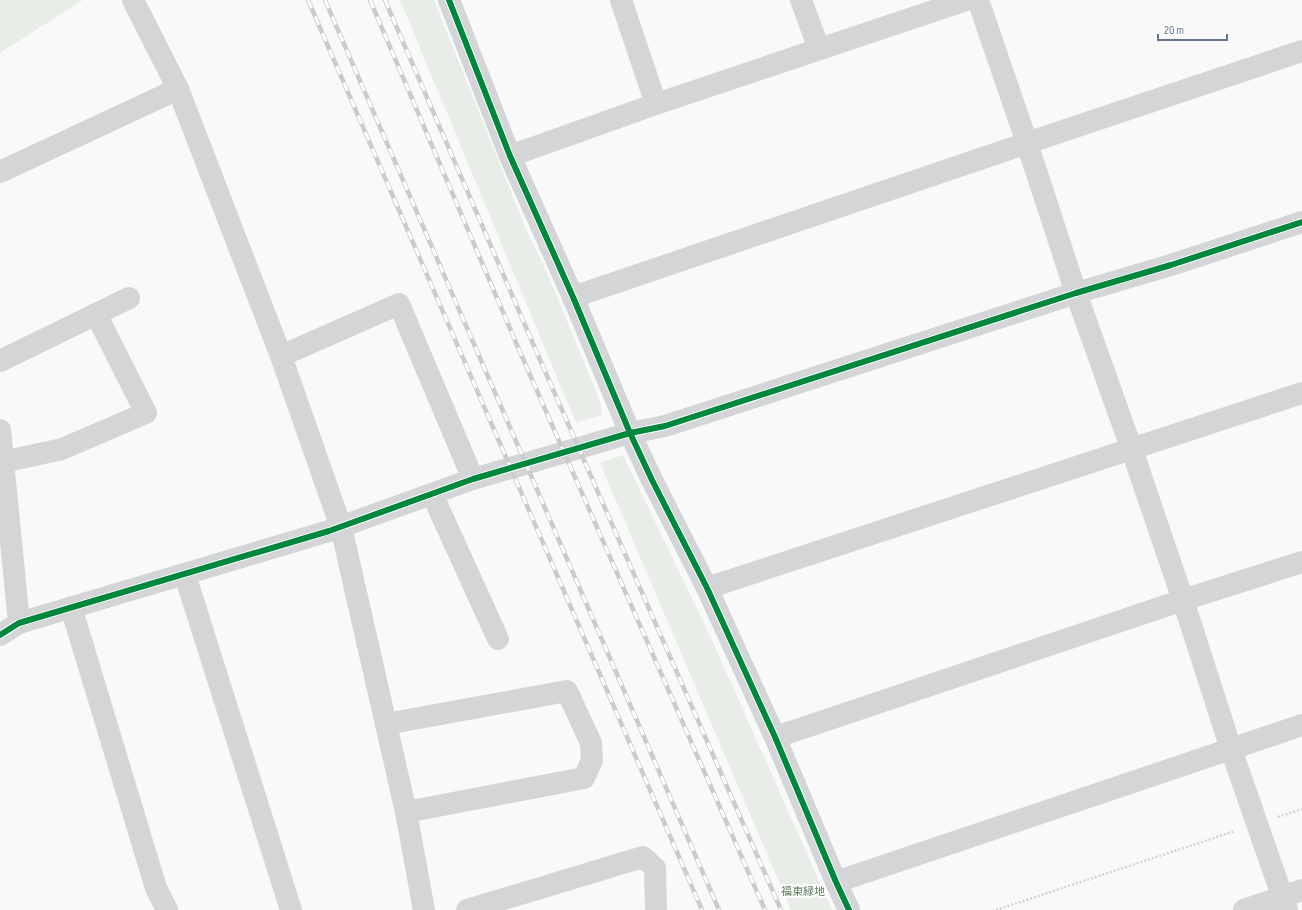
<svg xmlns="http://www.w3.org/2000/svg" width="1302" height="910" font-family="'Sofia Sans Condensed','Noto Sans JP',sans-serif">
  <style>
    .green { fill: #e8ede7 }
    .lines { fill: none; stroke-linecap: round; stroke-linejoin: round }
    .path { stroke: #d1d2d4; stroke-width: 2.5; stroke-dasharray: 2 2; stroke-linecap: butt }
    .minor { stroke: #d4d5d7; stroke-width: 22 }
    .rail-casing { stroke: #cacbcd; stroke-width: 4.5 }
    .rail { stroke: #fff; stroke-width: 3; stroke-dasharray: 9; stroke-linecap: butt }
    .cycleway-casing { stroke: #fff; stroke-width: 8 }
    .cycleway { stroke: #00873e; stroke-width: 6 }
    .labels { text-anchor: middle; dominant-baseline: central; stroke-width: 4; stroke-linejoin: round; paint-order: stroke }
    .park-label { font-size: 11px; fill: #637c62; stroke: #fff }
  </style>
  <rect width="100%" height="100%" fill="#f9f9f9"/>
  <g class="green">
    <path d="M0 0H83L0 53Z"/>
    <path d="M400 0H434L527 232 543 263 600 401 602 415 576 423Z"/>
    <path d="M623 455 712 640 832 910H791L600 463Z"/>
  </g>
  <g class="lines">
    <g class="path">
      <path d="M1278 817 1302 809"/>
      <path d="M996 910 1235 831"/>
    </g>
    <g class="minor">
      <path d="M133 0 178 89 281 356 341 527 406 812 424 910"/>
      <path d="M449 0 510 156 573 297 630 433 652 480 707 588 775 737 836 882 849 910"/>
      <path d="M621 0 656 104"/>
      <path d="M801 0 819 49"/>
      <path d="M978 0 1027 143 1076 293 1132 450 1183 600 1231 749 1287 910"/>
      <path d="M510 156 656 104 966 0"/>
      <path d="M0 172 178 89"/>
      <path d="M573 297 1027 143 1302 51"/>
      <path d="M281 356 399 304 473 479"/>
      <path d="M0 361 129 298"/>
      <path d="M0 430 19 623"/>
      <path d="M3 462 62 449 146 413 96 314"/>
      <path d="M432 494 498 639"/>
      <path d="M185 575 291 910"/>
      <path d="M707 588 1302 393"/>
      <path d="M71 607 156 888 167 910"/>
      <path d="M0 635 19 623 329 531 473 479 630 433 665 426 1076 293 1171 265 1302 222"/>
      <path d="M386 724 567 691 591 743 592 760 584 778 406 812"/>
      <path d="M775 737 797 730 1183 600 1302 562"/>
      <path d="M836 882 1302 725"/>
      <path d="M467 910 643 857 655 868 656 910"/>
      <path d="M1244 910 1302 890"/>
    </g>
    <g class="rail-casing">
      <g id="rail">
        <path d="M308 0 702 910"/>
        <path d="M325 0 719 910"/>
        <path d="M370 0 520 352 765 910"/>
        <path d="M385 0 534 346 781 910"/>
      </g>
    </g>
    <use href="#rail" class="rail"/>
    <g class="cycleway-casing">
      <g id="cycleway">
        <path d="M449 0 510 156 573 297 630 433 652 480 707 588 775 737 836 882 849 910"/>
        <path d="M0 635 19 623 329 531 473 479 630 433 665 426 1076 293 1171 265 1302 222"/>
      </g>
    </g>
    <use href="#cycleway" class="cycleway"/>
  </g>
  <g class="labels">
    <g class="park-label">
      <text x="803" y="891">福東緑地</text>
    </g>
  </g>
  <path d="M1158 34v6h69v-6" fill="none" stroke="#66758c" stroke-width="2"/>
  <text x="1164" y="34" font-size="12" fill="#66758c" stroke="#ffffff" stroke-width="3" paint-order="stroke">20 m</text>
</svg>
